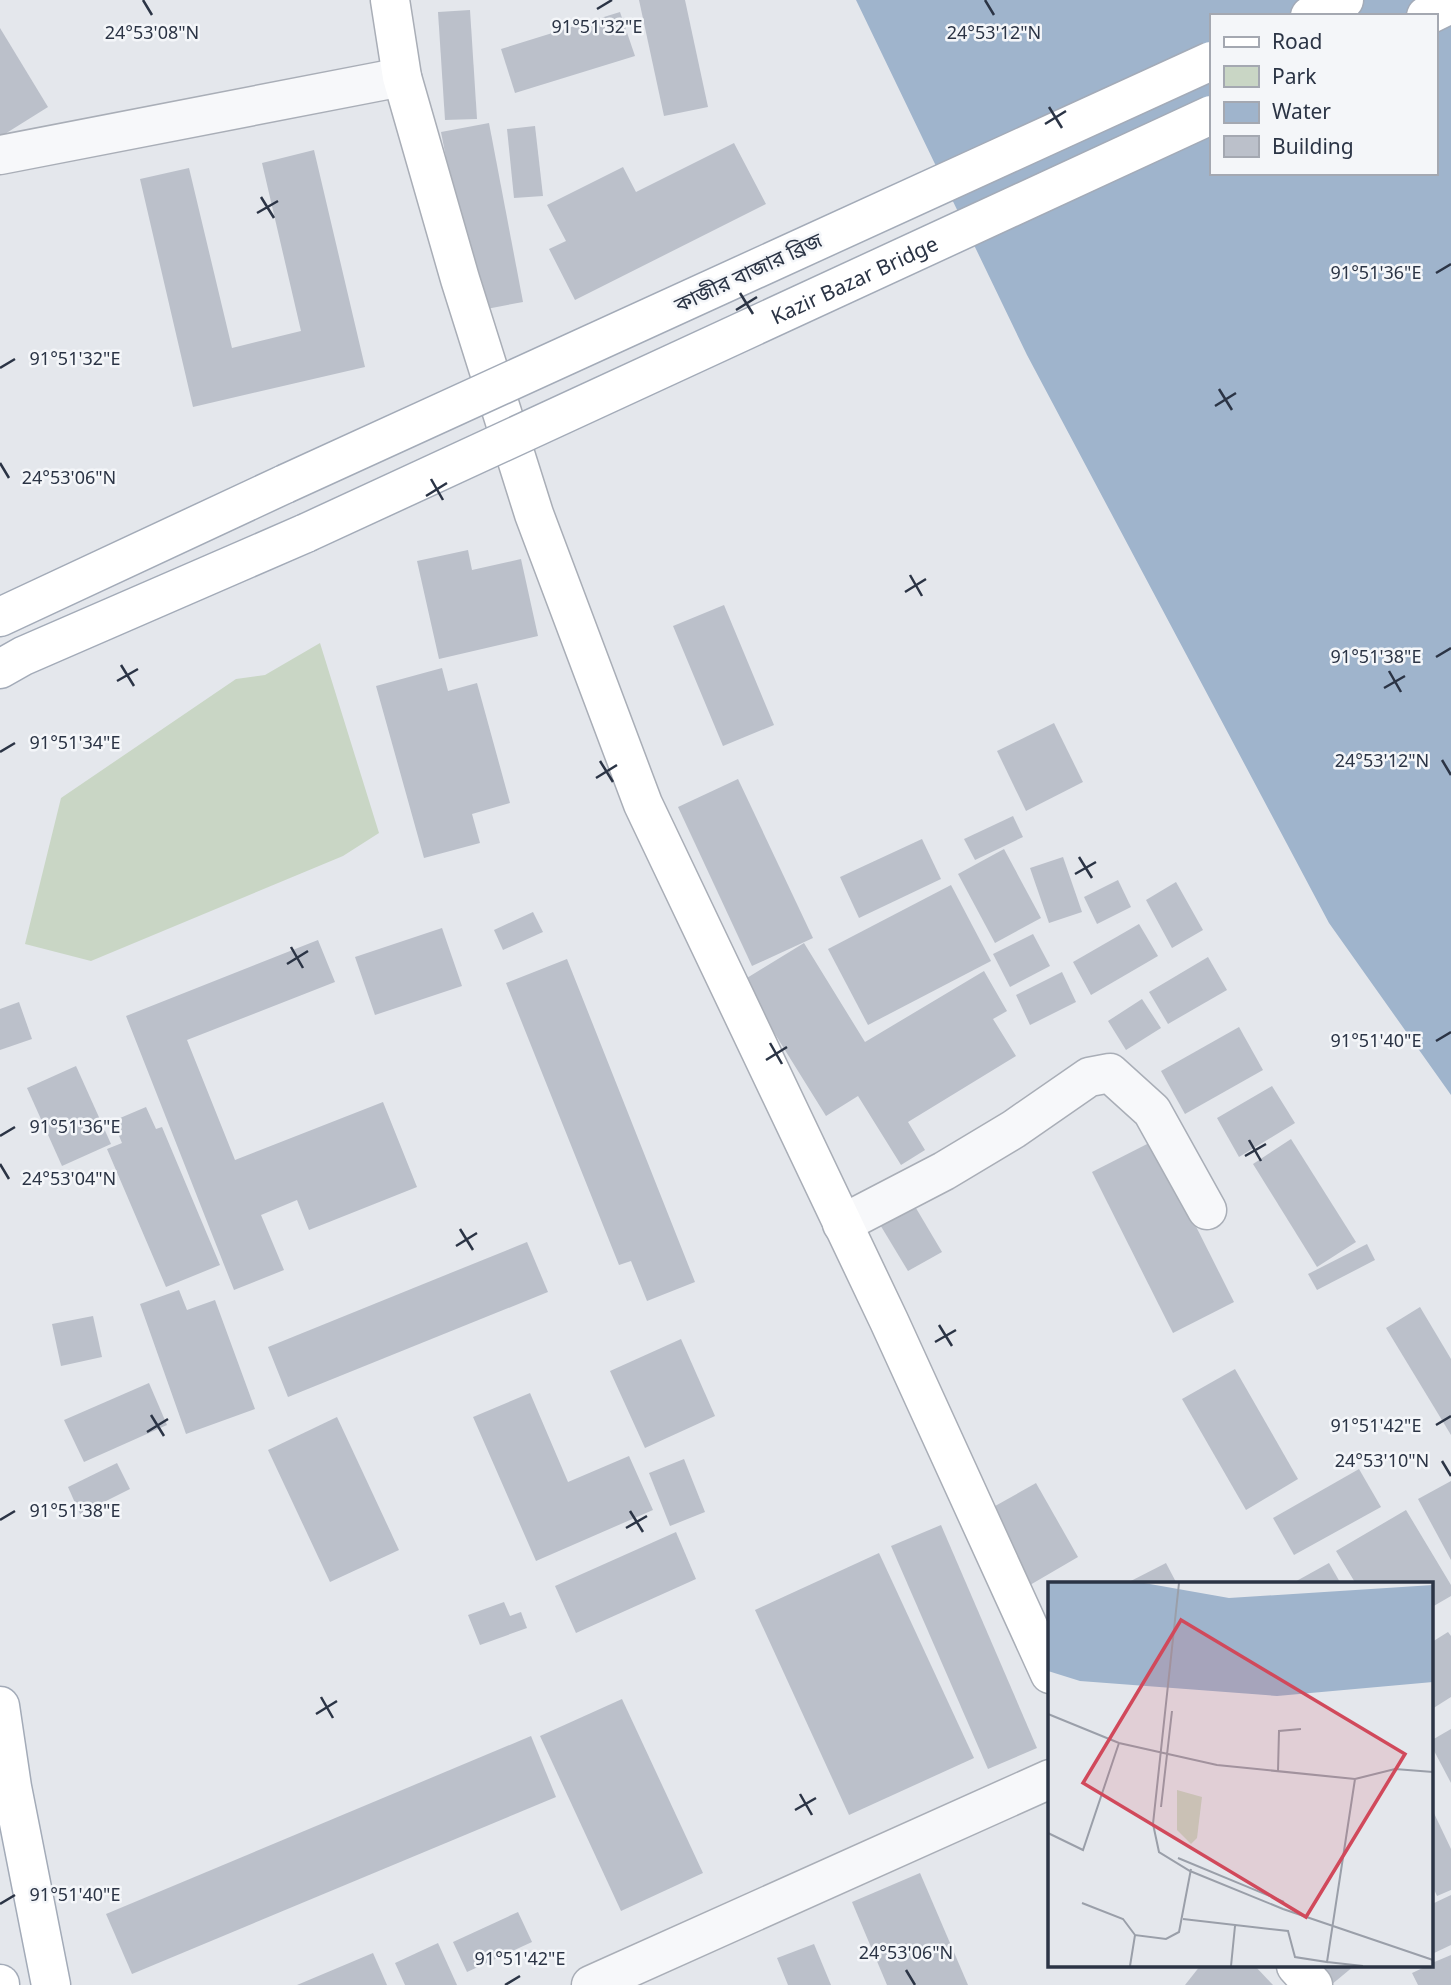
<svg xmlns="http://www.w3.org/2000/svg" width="1451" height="1985" font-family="'Noto Sans','Noto Sans Bengali',sans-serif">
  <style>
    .green { fill: #c9d6c5 }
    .water { fill: #9fb4cc; fill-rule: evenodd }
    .building { fill: #bbc0ca }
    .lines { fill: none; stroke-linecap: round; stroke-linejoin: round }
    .street-casing { stroke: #a9aeb7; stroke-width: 41 }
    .secondary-casing { stroke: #a9aeb7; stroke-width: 41 }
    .primary-casing { stroke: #a3abb8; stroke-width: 41 }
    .street { stroke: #f7f8fa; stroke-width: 38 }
    .secondary { stroke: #fff; stroke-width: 38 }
    .primary { stroke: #fff; stroke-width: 38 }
    .primary-bridge-casing { stroke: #a3abb8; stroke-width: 41; stroke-linecap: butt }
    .primary-bridge { stroke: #fff; stroke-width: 38 }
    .ticks { fill: none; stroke: #2b3445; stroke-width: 2.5 }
    .labels { text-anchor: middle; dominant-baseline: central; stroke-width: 5; stroke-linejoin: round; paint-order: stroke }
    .street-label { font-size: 21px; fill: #2b3445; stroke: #f4f6f9 }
    .inset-road { fill: none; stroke: #9a9fa9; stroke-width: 2 }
    .view { fill: #d1495b; fill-opacity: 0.15; stroke: #d1495b; stroke-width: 3.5 }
    .inset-edge { fill: none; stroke: #2b3445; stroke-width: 3.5 }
    .ticks-label { font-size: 18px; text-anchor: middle; fill: #2b3445; stroke: #f4f6f9; stroke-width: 5; stroke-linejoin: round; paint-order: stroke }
  </style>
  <rect width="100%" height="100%" fill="#e4e7ec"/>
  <path class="green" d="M320 643 379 833 343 856 91 961 25 944 61 798 236 679 265 675Z"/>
  <path class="water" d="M856 0H1451V1095L1329 923 1027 355ZM1211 16H1435V173H1211Z"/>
  <g class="building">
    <path d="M639 0H685L708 107 664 116Z"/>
    <path d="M470 10 477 119 445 120 438 12Z"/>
    <path d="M620 12 635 56 515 93 501 49Z"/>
    <path d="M0 28 48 107 0 137Z"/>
    <path d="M489 123 523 302 476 311 441 132Z"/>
    <path d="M535 126 543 196 514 198 507 129Z"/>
    <path d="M734 143 766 204 575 300 549 249 566 241 547 205 623 167 636 192Z"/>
    <path d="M314 150 365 367 193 407 140 179 189 168 232 348 301 331 262 163Z"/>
    <path d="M468 550 472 570 521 559 538 636 439 659 417 561Z"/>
    <path d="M724 605 774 725 723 746 673 626Z"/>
    <path d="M442 668 448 691 477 683 510 803 472 814 480 843 424 858 376 686Z"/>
    <path d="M1054 723 1083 782 1026 811 997 751Z"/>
    <path d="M738 779 813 938 752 966 678 807Z"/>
    <path d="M1013 816 1023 837 975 860 964 839Z"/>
    <path d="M922 839 941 879 859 918 840 877Z"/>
    <path d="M1004 849 1041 918 995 943 958 874Z"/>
    <path d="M1063 857 1082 912 1049 923 1030 868Z"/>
    <path d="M1118 880 1131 907 1097 924 1084 897Z"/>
    <path d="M1176 882 1203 930 1172 948 1146 900Z"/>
    <path d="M951 885 991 961 868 1025 828 949Z"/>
    <path d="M533 912 543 932 503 950 494 930Z"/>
    <path d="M1139 924 1158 956 1091 995 1073 962Z"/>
    <path d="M442 928 462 986 375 1015 355 957Z"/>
    <path d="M1033 934 1050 966 1010 987 993 954Z"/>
    <path d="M318 940 335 982 187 1040 235 1160 383 1102 417 1187 309 1230 297 1200 261 1215 284 1270 234 1290 126 1016Z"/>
    <path d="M804 943 865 1042 984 971 1007 1011 993 1019 1016 1056 908 1122 925 1150 901 1165 858 1096 826 1116 742 981Z"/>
    <path d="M1208 957 1227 990 1168 1024 1149 992Z"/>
    <path d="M567 959 695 1282 647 1301 631 1261 619 1265 506 983Z"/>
    <path d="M1062 972 1076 1002 1030 1025 1016 995Z"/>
    <path d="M1142 999 1161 1028 1126 1050 1108 1021Z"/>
    <path d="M19 1002 32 1039 0 1050V1009Z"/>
    <path d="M1239 1027 1263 1070 1185 1114 1161 1071Z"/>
    <path d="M76 1066 111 1144 62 1166 27 1088Z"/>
    <path d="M1272 1086 1295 1123 1239 1157 1217 1118Z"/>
    <path d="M146 1107 156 1129 162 1127 220 1265 166 1287 107 1149 122 1143 113 1121Z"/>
    <path d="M1291 1139 1356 1242 1317 1267 1253 1164Z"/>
    <path d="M1153 1141 1234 1302 1173 1333 1092 1172Z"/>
    <path d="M910 1198 942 1252 908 1271 876 1218Z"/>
    <path d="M527 1242 548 1292 288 1397 268 1347Z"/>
    <path d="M1367 1244 1375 1260 1317 1290 1308 1274Z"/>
    <path d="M179 1290 187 1310 215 1300 255 1409 186 1434 140 1304Z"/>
    <path d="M1420 1307 1451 1359V1435L1386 1328Z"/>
    <path d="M93 1316 102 1357 61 1366 52 1324Z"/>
    <path d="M681 1339 715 1416 645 1448 610 1371Z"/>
    <path d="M1235 1369 1298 1479 1246 1510 1182 1399Z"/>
    <path d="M149 1383 167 1425 84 1462 64 1420Z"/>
    <path d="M530 1393 568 1482 629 1456 653 1510 536 1561 473 1417Z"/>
    <path d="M337 1417 399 1550 330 1582 268 1450Z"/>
    <path d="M684 1459 705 1512 670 1526 649 1473Z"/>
    <path d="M117 1463 130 1489 80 1514 68 1487Z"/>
    <path d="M1359 1469 1381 1507 1294 1555 1273 1518Z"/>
    <path d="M1451 1481V1560L1418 1499Z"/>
    <path d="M1036 1483 1078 1557 1030 1585 988 1510Z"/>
    <path d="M1406 1510 1451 1585V1596L1432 1607V1584H1356L1336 1551Z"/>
    <path d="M941 1525 1037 1748 988 1769 891 1546Z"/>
    <path d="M676 1532 696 1579 576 1633 555 1586Z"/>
    <path d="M879 1553 974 1758 849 1815 755 1610Z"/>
    <path d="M1166 1563 1177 1584H1125Z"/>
    <path d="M1329 1563 1341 1584H1291Z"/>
    <path d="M504 1602 510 1616 521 1612 527 1628 480 1645 468 1615Z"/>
    <path d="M1448 1632 1451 1636V1697L1432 1709V1642Z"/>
    <path d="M622 1699 703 1873 621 1911 540 1736Z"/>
    <path d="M1451 1729V1783L1432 1747V1740Z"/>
    <path d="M531 1736 556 1797 132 1974 106 1914Z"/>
    <path d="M1432 1809 1451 1849V1890L1437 1896 1432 1885Z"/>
    <path d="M920 1873 968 1985H887L852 1902Z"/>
    <path d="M1451 1895V1945L1432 1954V1904Z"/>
    <path d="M518 1912 532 1942 467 1972 453 1942Z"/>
    <path d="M438 1943 457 1985H405L395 1963Z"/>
    <path d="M814 1944 831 1985H788L777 1958Z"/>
    <path d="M373 1953 387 1985H297Z"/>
    <path d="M1451 1955V1985H1418L1412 1973 1427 1966H1432V1963Z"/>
    <path d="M1200 1966H1255L1273 1985H1185Z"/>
    <path d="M1306 1966H1354L1331 1985Z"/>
  </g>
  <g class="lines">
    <g class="street-casing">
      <g id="street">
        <path d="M0 155 402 77"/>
        <path d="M842 1224 944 1171 1014 1129 1089 1077 1110 1073 1152 1111 1207 1210"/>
        <path d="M591 1985 1050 1779"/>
      </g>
    </g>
    <g class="secondary-casing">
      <g id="secondary">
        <path d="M390 0 402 77 460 279 534 514 643 804 889 1321 1050 1674"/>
        <path d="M1296 1966 1313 1985"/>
      </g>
    </g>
    <g class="primary-casing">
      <g id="primary">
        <path d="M1310 16 1344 0"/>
        <path d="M1426 16 1451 4"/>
        <path d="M0 617 285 484"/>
        <path d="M0 669 23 656 306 533"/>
        <path d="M0 1706 12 1787 51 1985"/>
        <path d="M0 1984V1985"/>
      </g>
    </g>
    <use href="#street" class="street"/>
    <use href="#secondary" class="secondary"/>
    <use href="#primary" class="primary"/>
    <g class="primary-bridge-casing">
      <g id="primary-bridge">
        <path d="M285 484 1211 61"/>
        <path id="s1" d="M306 533 1211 115"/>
      </g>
    </g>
    <use href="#primary-bridge" class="primary-bridge"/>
  </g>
  <path class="ticks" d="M143 0 152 15M985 0 994 15M597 9 612 0M1049 107 1062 128M1045 124 1066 111M261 197 274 218M257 213 278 201M1436 273 1451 264M740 293 753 314M736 310 757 297M0 368 15 359M1219 389 1232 410M1215 406 1236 393M0 463 9 478M431 479 443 500M426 496 447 483M910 575 922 596M905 592 926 579M1436 657 1451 648M121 665 134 686M1389 671 1401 692M117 681 138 669M1384 688 1405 676M0 752 15 743M1442 760 1451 775M600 761 613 782M596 778 617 765M1079 857 1092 878M1075 874 1096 862M291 947 303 968M287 964 308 951M1436 1041 1451 1032M770 1043 782 1064M766 1060 787 1047M0 1136 15 1127M1249 1140 1261 1161M1245 1156 1266 1144M0 1164 9 1179M460 1229 473 1250M456 1246 477 1233M939 1325 952 1346M935 1342 956 1330M151 1415 164 1436M1436 1425 1451 1416M147 1432 168 1419M1442 1461 1451 1476M630 1511 643 1532M0 1520 15 1511M626 1528 647 1516M321 1697 333 1718M316 1714 337 1701M800 1794 812 1815M795 1810 816 1798M0 1904 15 1895M906 1970 915 1985M505 1985 520 1976"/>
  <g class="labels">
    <g class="street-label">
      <text transform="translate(748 272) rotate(-25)">কাজীর বাজার ব্রিজ</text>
      <text stroke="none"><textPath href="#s1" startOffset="604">Kazir Bazar Bridge</textPath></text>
    </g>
  </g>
  <g transform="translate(1048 1582)">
    <rect width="385" height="385" fill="#e4e7ec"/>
    <path d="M129 208 154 215 149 256 143 262 129 248Z" fill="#c9d6c5"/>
    <path d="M0 1H96L181 16 385 3V100L229 114 32 99 0 89Z" fill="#9fb4cc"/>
    <path class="inset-road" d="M131 1 105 242 111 270 142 289 235 327 385 378M0 132 71 161 169 183 307 197 347 187 385 190M230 189 231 149 253 147M113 225 124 129M0 251 35 268 71 161M130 276 236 320M34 321 75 337 87 353M135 337 240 349 247 375 279 380 307 197M279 380 315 384M82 384 87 353 118 357 131 350 143 287M183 384 187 344"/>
    <path class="view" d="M133 38 357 172 258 335 35 201Z"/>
    <rect width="385" height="385" class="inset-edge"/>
  </g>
  <g class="ticks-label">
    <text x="597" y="33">91°51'32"E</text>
    <text x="152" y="39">24°53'08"N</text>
    <text x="994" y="39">24°53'12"N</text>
    <text x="1376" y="279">91°51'36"E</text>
    <text x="75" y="365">91°51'32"E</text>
    <text x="69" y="484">24°53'06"N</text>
    <text x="1376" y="663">91°51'38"E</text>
    <text x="75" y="749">91°51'34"E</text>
    <text x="1382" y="767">24°53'12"N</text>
    <text x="1376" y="1047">91°51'40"E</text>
    <text x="75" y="1133">91°51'36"E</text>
    <text x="69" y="1185">24°53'04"N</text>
    <text x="1376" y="1432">91°51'42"E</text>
    <text x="1382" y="1467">24°53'10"N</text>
    <text x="75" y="1517">91°51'38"E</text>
    <text x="75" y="1901">91°51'40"E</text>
    <text x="906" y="1959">24°53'06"N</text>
    <text x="520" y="1965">91°51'42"E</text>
  </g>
  <rect x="1210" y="14" width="228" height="161" fill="#f4f6f9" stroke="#a4a8b1" stroke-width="2"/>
  <rect x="1224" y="37" width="35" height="10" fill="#ffffff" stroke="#a4a8b1" stroke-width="2"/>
  <text x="1272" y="49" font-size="21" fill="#2b3445">Road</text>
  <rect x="1224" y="66" width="35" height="21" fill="#c9d6c5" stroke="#a4a8b1" stroke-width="2"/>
  <text x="1272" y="84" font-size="21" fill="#2b3445">Park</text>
  <rect x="1224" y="102" width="35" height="21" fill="#9fb4cc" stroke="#a4a8b1" stroke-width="2"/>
  <text x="1272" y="119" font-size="21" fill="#2b3445">Water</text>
  <rect x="1224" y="136" width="35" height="21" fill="#bbc0ca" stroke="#a4a8b1" stroke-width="2"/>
  <text x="1272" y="154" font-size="21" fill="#2b3445">Building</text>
</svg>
